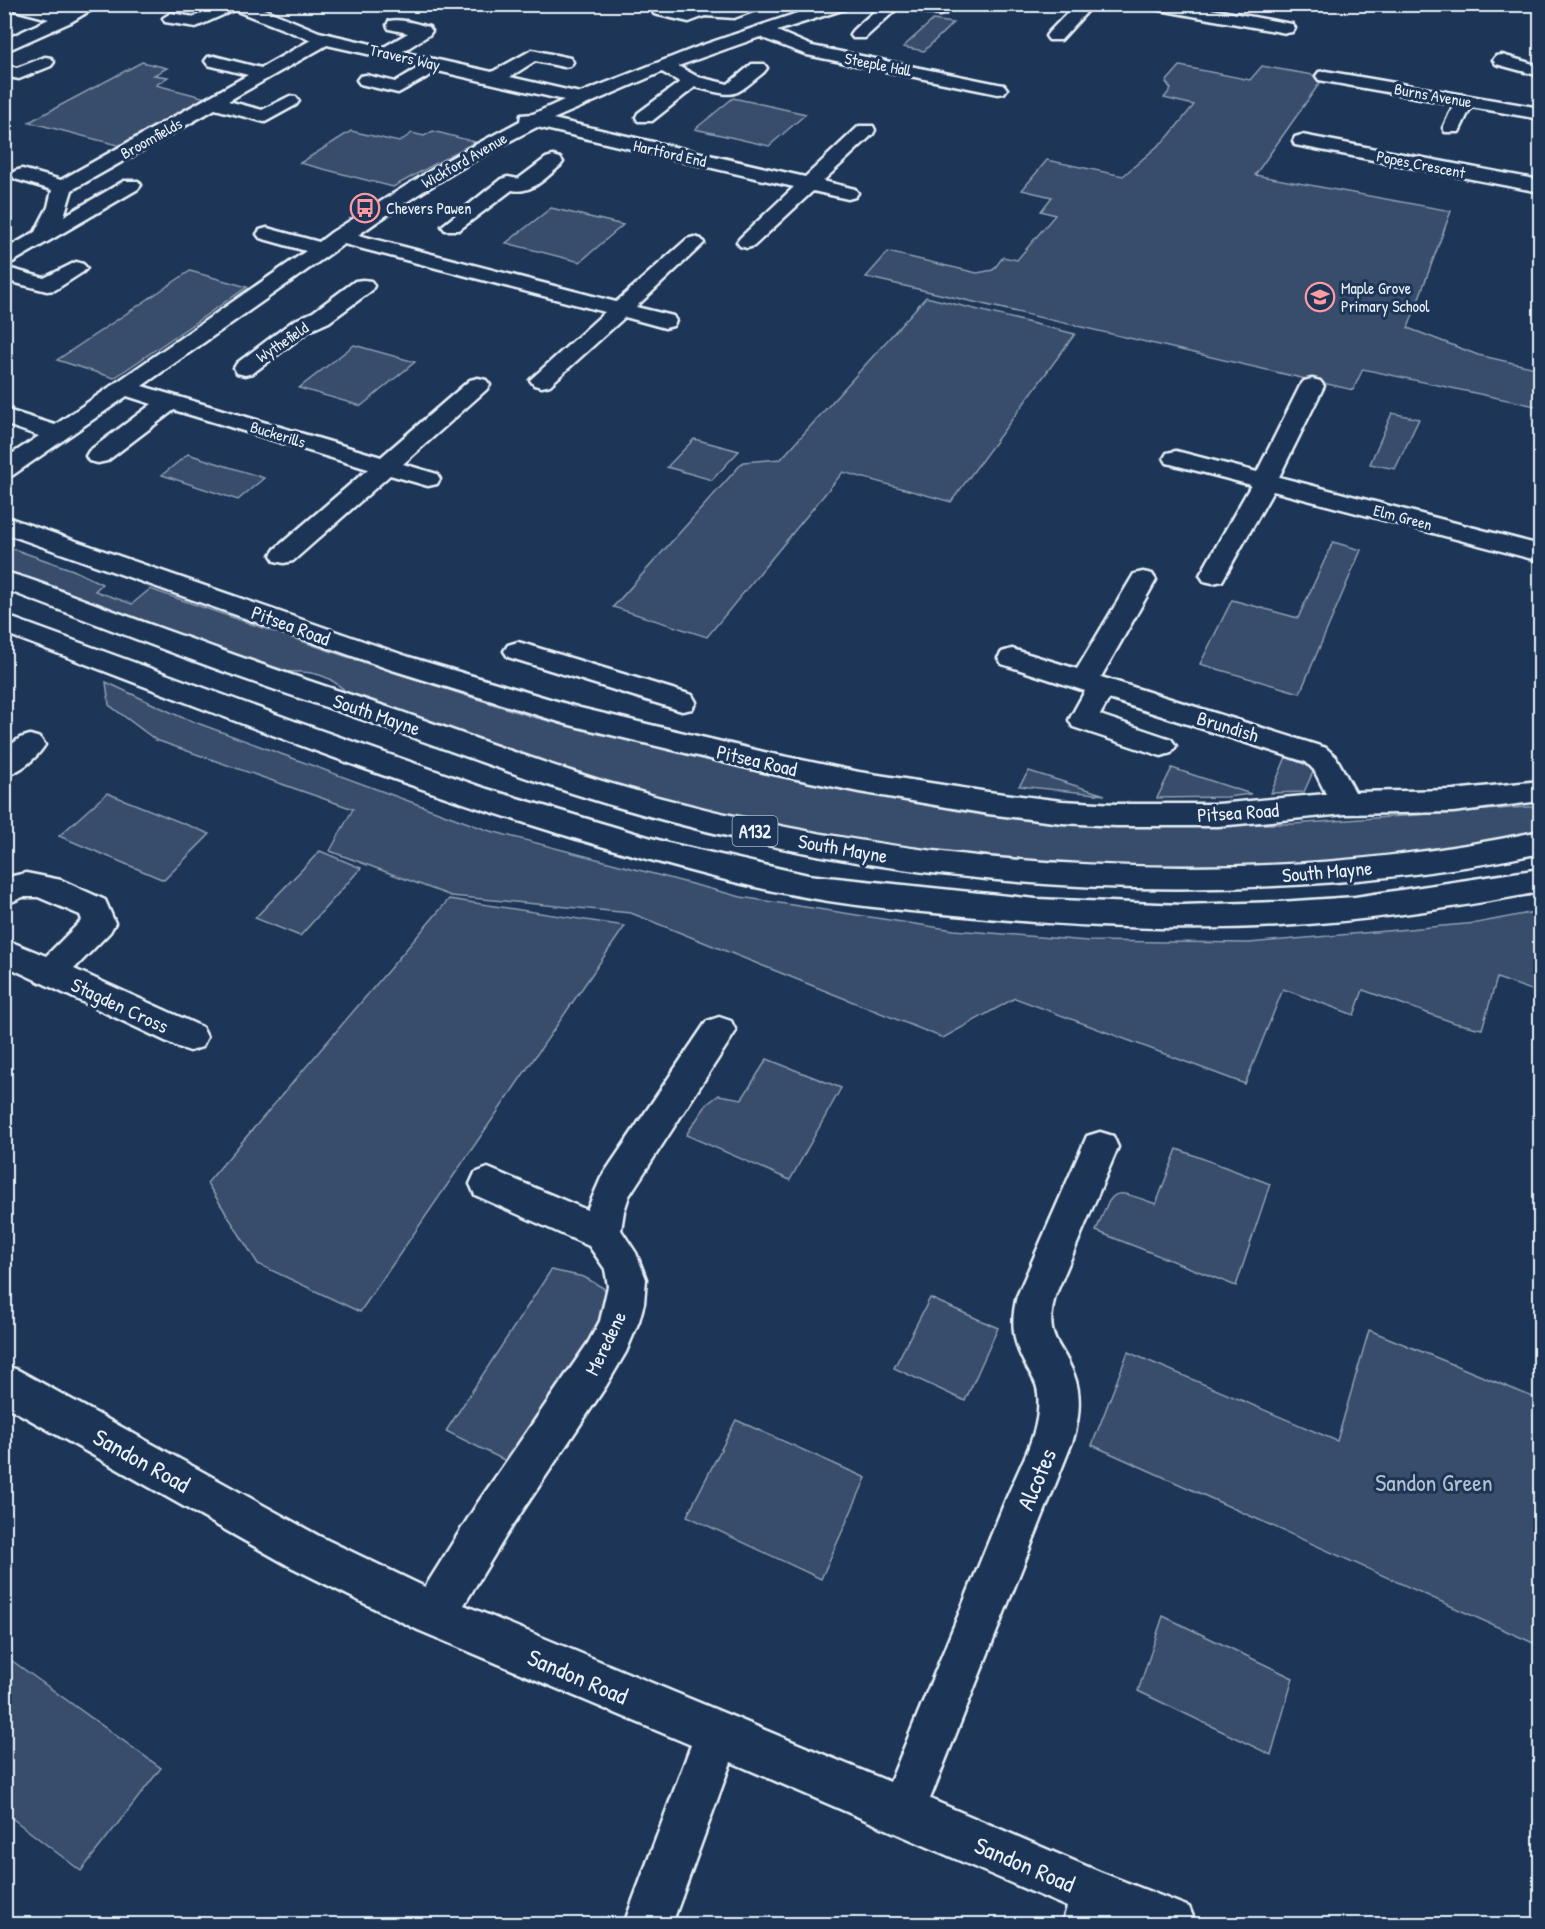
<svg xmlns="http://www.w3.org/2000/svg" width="1545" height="1929" font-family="'Patrick Hand',sans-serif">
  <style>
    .green { fill: #374d6c; stroke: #909fb2; stroke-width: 1.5 }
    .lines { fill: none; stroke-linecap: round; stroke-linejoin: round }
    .minor-casing { stroke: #e8f1f8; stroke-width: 5 }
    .primary-casing { stroke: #e8f1f8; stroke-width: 5 }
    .minor { fill: #1d3557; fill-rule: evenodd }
    .primary { fill: #1d3557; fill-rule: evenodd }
    .labels { text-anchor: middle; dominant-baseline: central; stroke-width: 6; stroke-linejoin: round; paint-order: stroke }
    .far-street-label { font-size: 16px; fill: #e8f1f8; stroke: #1d3557 }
    .far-poi-label { font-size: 16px; fill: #e8f1f8; stroke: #1d3557; text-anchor: start }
    .shield { fill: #1d3557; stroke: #abb9c8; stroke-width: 1.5 }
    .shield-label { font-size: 18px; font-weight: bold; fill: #e8f1f8 }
    .street-label { font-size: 20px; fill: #e8f1f8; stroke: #1d3557 }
    .near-street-label { font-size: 24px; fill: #e8f1f8; stroke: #1d3557 }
    .near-park-label { font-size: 24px; fill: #b3c0ce; stroke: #1d3557 }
  </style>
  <rect width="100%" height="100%" fill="#1d3557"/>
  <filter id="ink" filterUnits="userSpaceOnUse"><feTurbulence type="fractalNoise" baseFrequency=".0167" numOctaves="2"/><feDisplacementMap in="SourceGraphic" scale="12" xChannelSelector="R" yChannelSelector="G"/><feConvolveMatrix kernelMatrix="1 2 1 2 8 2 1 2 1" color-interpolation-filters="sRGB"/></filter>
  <g filter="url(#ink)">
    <g class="green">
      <path d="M933 20 953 23 924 51 903 47Z"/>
      <path d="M142 62 167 68 154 75 168 77 156 85 210 99 121 146 29 122Z"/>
      <path d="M1180 66 1250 80 1262 66 1324 77 1255 175 1451 211 1408 328 1478 355 1540 369V407L1363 369 1353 390 866 277 888 252 977 273 993 270 1003 257 1017 260 1055 215 1041 211 1052 197 1022 190 1047 160 1123 176 1168 137 1194 105 1164 98 1171 89 1166 82Z"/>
      <path d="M733 98 806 114 769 146 695 129Z"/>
      <path d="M351 131 399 142 412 133 424 136 433 131 475 142 393 187 300 163Z"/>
      <path d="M551 208 623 225 580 262 506 243Z"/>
      <path d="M190 271 247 287 114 378 57 360Z"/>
      <path d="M926 297 1075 334 951 502 843 472 707 637 613 607 743 462 781 459Z"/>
      <path d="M354 345 415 362 361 406 299 388Z"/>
      <path d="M1392 413 1419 419 1395 469 1370 464Z"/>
      <path d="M694 439 739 451 712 480 667 467Z"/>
      <path d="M188 454 264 478 238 500 162 475Z"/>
      <path d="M1333 542 1361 550 1300 693 1200 664 1232 600 1298 618Z"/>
      <path d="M5 546 73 570 102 584 95 591 132 604 150 589 359 661 533 717 794 780 938 805 1126 824H1293L1540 806V832L1455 848 1349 862 1142 868 975 856 837 837 659 799 507 750 349 695C330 674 313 671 285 672L5 570Z"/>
      <path d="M106 682 181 717 487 830 741 897 954 930 1087 941 1249 943 1477 923 1540 911V993L1497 978 1482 1029 1455 1023 1363 990 1354 1015 1283 989 1245 1084 1015 998 943 1038 631 913 451 896 330 851 353 809 156 740 109 705Z"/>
      <path d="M1286 757 1309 766 1313 772 1304 792 1271 793Z"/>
      <path d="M1172 768 1251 794 1227 797 1157 798Z"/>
      <path d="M1029 771 1105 795 1019 786Z"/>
      <path d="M107 793 210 834 164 880 59 836Z"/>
      <path d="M320 851 361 868 300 936 255 918Z"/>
      <path d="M449 899 625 926 360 1312 258 1264 207 1183Z"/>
      <path d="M767 1059 841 1088 790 1180 686 1135 707 1104 719 1095 742 1099Z"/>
      <path d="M1177 1149 1270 1184 1236 1286 1096 1231C1114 1185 1112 1189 1156 1204Z"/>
      <path d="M551 1270 584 1277 605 1289V1317L512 1464 446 1431Z"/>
      <path d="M930 1298 998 1328 965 1401 894 1368Z"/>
      <path d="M1369 1330 1540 1400V1646L1092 1445 1128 1352 1337 1441Z"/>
      <path d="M736 1420 866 1478 821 1579 687 1516Z"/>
      <path d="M1163 1616 1293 1678 1271 1755 1138 1691Z"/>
      <path d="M4 1655 161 1768 81 1871 5 1813Z"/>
    </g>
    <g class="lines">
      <g class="minor-casing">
        <g id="minor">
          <path d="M5 4H34L63 12 79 4H101L71 22 4 52V40L49 19 7 8Z"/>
          <path d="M218 4H252L319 32 384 47 408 33 389 29 387 25 389 21C401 18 417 24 429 27L432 31 429 35 402 52 492 72 532 50 570 58 573 62 570 66 564 67 535 61 510 77 580 93 700 46 824 4H850L848 8 777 31 812 46 998 84 1004 85 1007 89 1004 93 998 94 807 55 760 37 678 66 698 77 728 84 752 64H764L767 68 764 72C731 99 737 97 695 87L652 121H638L636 117 638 113 680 82 662 72 553 119 805 177 859 126H873L875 130 873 134 823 181 855 189 858 193 855 197 848 199 813 191 754 246 747 248 740 246 737 242 740 238 794 187 537 127C474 158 415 195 358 235L616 302 687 239 694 237 701 239 704 243 636 307 673 316 676 321 673 326 665 328 625 317 550 385 542 387 534 385 530 380 605 312 344 244 142 386 381 457 470 380 478 378 486 380 490 385 486 390 403 464 437 474 440 479 437 484 428 486 390 475 293 561 284 563 275 561 271 555 275 549 368 469 174 410 107 461 98 463 89 461 86 456 89 451 152 404 127 396 13 475 4 477V459L39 436 4 424V409L55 425 306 251 260 238 257 234 260 230 267 228 319 242 332 232 449 159 520 121 521 115 533 114 564 100 438 71 398 93 360 84 357 80 360 76 366 75 395 82 421 66 327 45 228 101 262 110 290 96 296 97 299 101 296 105 265 122 215 109 72 190 64 216 124 181H138L141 185 138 189 11 263 4 265V250L35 232 48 207 52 190 15 179 12 175 15 171 22 169 61 180 248 75 208 65 205 61 208 57 214 56 261 68 311 40 234 10 196 27 165 22 163 18 171 13 194 17Z"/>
          <path d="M740 4H763L761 8 734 18 705 16 689 22 654 14 652 10 660 5 687 12 703 6 724 9Z"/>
          <path d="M883 4H953L945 14 939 15 900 6 865 38H853L850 34 853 30Z"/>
          <path d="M1076 4H1094L1061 40H1049L1046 36 1049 32Z"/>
          <path d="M1146 4H1184L1286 23 1292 24 1295 28 1292 32 1286 33 1154 9Z"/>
          <path d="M1502 55 1540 66V76L1496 64 1493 60 1496 56Z"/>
          <path d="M45 57 51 58 54 62 51 66 19 79 4 76V65L17 68Z"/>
          <path d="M1325 71 1540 108V119L1471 107 1459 132H1445L1443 128 1454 104 1319 80 1316 76 1319 72Z"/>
          <path d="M1302 135 1540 180V192L1295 145 1293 141 1295 137Z"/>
          <path d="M553 156 560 158 563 162 560 166C545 178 532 194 512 190L459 230H445L442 226 501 179 508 177 518 179 546 158Z"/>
          <path d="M76 262 83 264 87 268 83 272 55 290 47 291 4 280V267L44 278Z"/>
          <path d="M363 280 371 281 374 286 371 291 329 322 309 331 253 373 245 375 237 373 234 368 237 363 293 321 313 312 355 281Z"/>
          <path d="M1312 379 1320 381 1324 386 1279 477 1540 545V561L1273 491 1222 581 1213 583 1204 581 1200 575 1251 485 1167 463 1164 458 1167 453 1176 451 1257 472 1300 386 1304 381Z"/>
          <path d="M4 516 409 657 580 708 768 753 859 772 988 792 1062 801 1116 804H1218L1326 794 1314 770 1306 762 1109 699 1100 715 1171 739 1176 746 1171 753 1161 756 1073 727 1069 720 1085 691 1002 664 998 658 1002 652 1012 649 1077 669 1134 574 1143 572 1152 574 1156 580 1101 677 1326 748 1336 757 1355 792 1453 790 1540 781V801L1453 812 1345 814 1218 826H1116L1062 823 988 814 859 792 768 773 566 724 389 669 4 533Z"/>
          <path d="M518 642 692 695 696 702 692 709 682 711 508 657 504 651 508 645Z"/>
          <path d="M30 735 40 738 45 745C36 759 20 772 4 776V750L20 738Z"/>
          <path d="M26 873 61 880 105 900 115 923 110 932 74 969 202 1027 207 1037 202 1047 190 1051 178 1047 4 965V939L46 956 82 920 80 915 38 897H23L4 905V878Z"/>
          <path d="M719 1017 731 1021 736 1031 629 1196 624 1211 621 1230 636 1253 646 1279 644 1303 639 1321 626 1352 606 1386 507 1534 464 1605 890 1782 1006 1499C1020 1465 1042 1431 1038 1393 1037 1382 1032 1377 1027 1368 1013 1344 1010 1323 1017 1296L1087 1136 1100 1132 1113 1136 1118 1147 1055 1296C1044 1342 1060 1338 1074 1375 1082 1396 1079 1419 1073 1440L930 1799 1100 1872 1189 1907 1196 1924H1062L1067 1907 731 1762 672 1924H624L691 1745 418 1630 289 1566 4 1405V1365L18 1370 319 1536 425 1587 477 1504 588 1343 600 1321 608 1286 605 1269 589 1246 475 1195 470 1184 475 1173 488 1168 587 1210 601 1178 707 1021Z"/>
        </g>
      </g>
      <g class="primary-casing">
        <g id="primary">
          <path d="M4 572C30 578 55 589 79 598 119 613 159 628 199 642 266 667 334 689 402 712 452 730 501 748 552 765 857 867 1224 899 1540 831V853C1473 868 1405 876 1336 882 1103 901 867 878 642 814 555 790 471 758 386 728 336 710 286 694 236 676 158 648 82 618 4 589Z"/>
          <path d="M4 615 297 722 487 789 668 843 808 875 1036 899 1182 905 1280 902 1355 897 1540 869V892C1454 908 1368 921 1280 926 1172 932 1063 926 955 915 899 910 843 905 789 894 726 882 665 864 604 847 400 788 203 708 4 633Z"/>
        </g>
      </g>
      <use href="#minor" class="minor"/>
      <use href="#primary" class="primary"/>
    </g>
  </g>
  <defs>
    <g id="bus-ring" transform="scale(1.5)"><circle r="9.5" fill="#1d3557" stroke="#ff9aa2" stroke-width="1.5"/><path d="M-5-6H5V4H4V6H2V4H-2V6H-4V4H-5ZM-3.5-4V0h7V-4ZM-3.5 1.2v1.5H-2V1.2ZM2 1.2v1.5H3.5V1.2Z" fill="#ff9aa2"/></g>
    <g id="school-ring" transform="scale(1.5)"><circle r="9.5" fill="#1d3557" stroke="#ff9aa2" stroke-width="1.5"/><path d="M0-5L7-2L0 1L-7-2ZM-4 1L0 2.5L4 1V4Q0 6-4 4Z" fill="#ff9aa2"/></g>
  </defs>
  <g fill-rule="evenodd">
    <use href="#bus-ring" x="365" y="208"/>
    <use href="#school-ring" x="1320" y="297"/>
  </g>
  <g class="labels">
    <g class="far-street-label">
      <text transform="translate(405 57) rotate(13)">Travers Way</text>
      <text transform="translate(878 64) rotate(11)">Steeple Hall</text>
      <text transform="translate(1433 95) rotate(10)">Burns Avenue</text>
      <text transform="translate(151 138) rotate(-29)">Broomfields</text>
      <text transform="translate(670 153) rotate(13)">Hartford End</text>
      <text transform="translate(464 160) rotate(-30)">Wickford Avenue</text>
      <text transform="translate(1421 164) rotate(11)">Popes Crescent</text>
      <text transform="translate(282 342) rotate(-34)">Wythefield</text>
      <text transform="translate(278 434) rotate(17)">Buckerills</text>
      <text transform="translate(1403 517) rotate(15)">Elm Green</text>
    </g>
    <g class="far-poi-label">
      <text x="386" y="208">Chevers Pawen</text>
      <text x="1341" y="288">Maple Grove<tspan x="1341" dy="18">Primary School</tspan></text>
    </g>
    <rect class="shield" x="732.5" y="816" width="45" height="30" rx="4.5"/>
    <g class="shield-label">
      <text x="755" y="831">A132</text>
    </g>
    <g class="street-label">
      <text transform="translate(291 625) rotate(20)">Pitsea Road</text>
      <text transform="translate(377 714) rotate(19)">South Mayne</text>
      <text transform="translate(1228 726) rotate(17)">Brundish</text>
      <text transform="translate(757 760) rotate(13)">Pitsea Road</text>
      <text transform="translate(1238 812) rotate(-4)">Pitsea Road</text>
      <text transform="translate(843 848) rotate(10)">South Mayne</text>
      <text transform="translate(1327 871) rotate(-5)">South Mayne</text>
      <text transform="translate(120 1005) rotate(25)">Stagden Cross</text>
      <text transform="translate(605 1343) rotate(-64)">Meredene</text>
    </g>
    <g class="near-street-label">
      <text transform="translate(142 1460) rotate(29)">Sandon Road</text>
      <text transform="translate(1036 1479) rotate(-67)">Alcotes</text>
      <text transform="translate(578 1676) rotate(23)">Sandon Road</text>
      <text transform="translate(1025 1864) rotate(23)">Sandon Road</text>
    </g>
    <g class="near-park-label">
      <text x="1434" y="1482">Sandon Green</text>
    </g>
  </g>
  <rect width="1545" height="1929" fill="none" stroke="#1d3557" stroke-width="24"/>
  <rect x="12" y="12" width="1521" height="1905" fill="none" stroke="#e8f1f8" stroke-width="2" filter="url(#ink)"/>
</svg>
